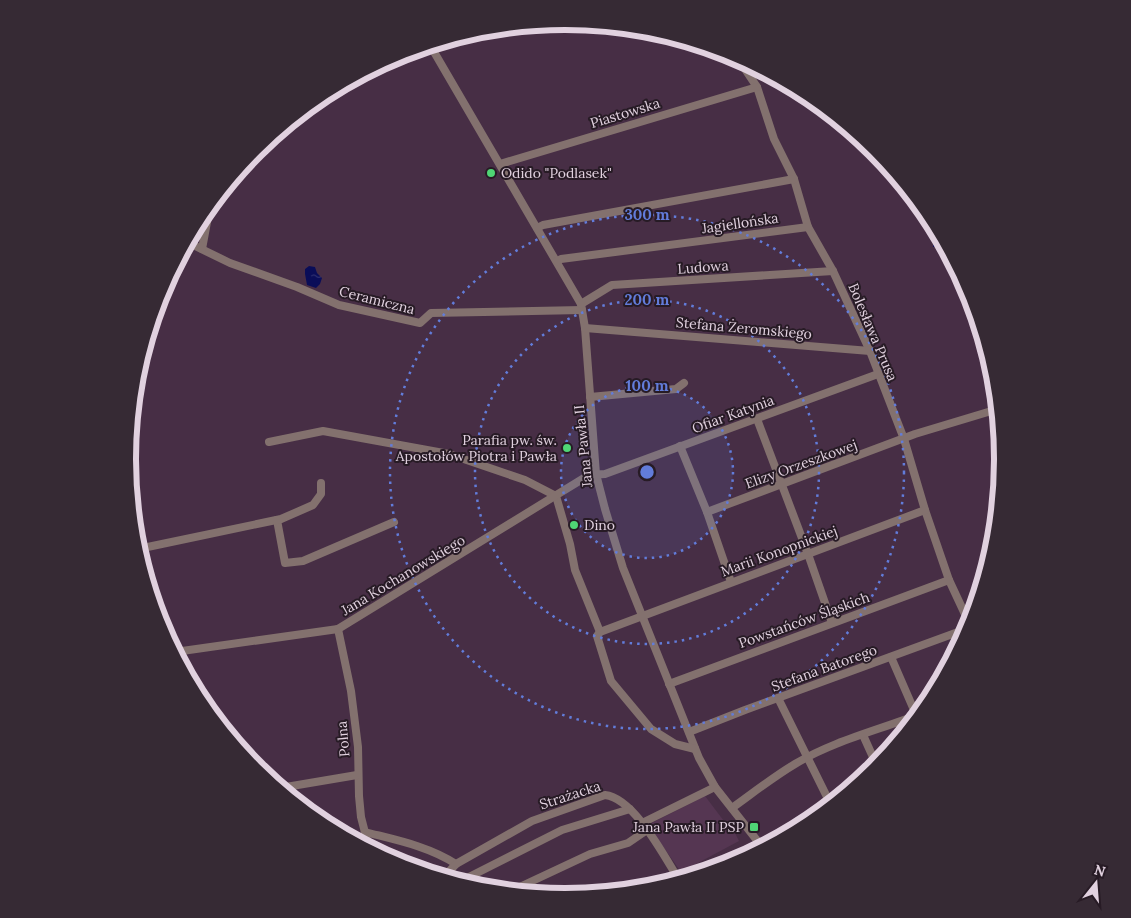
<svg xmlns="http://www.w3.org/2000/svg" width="1131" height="918" font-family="Lora,serif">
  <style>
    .built { fill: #553652 }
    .water { fill: url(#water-ripples) }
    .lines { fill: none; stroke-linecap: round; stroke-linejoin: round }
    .stream { stroke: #0a0d58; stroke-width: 2 }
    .minor { stroke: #83716e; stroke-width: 8 }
    .ring { fill: none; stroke: #627cda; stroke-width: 2.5; stroke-dasharray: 2.5 5 }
    .poi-dot { fill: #4fd675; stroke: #271b25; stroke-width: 2 }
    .labels { text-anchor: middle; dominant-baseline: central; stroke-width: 4; stroke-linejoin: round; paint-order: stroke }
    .street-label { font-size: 14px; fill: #e1d1df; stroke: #271b25 }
    .poi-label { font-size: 14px; fill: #e1d1df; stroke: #271b25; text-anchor: start }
    .rim { fill: none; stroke: #e1d1df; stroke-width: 6 }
    .centre { fill: #627cda; stroke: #271b25; stroke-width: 2.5 }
    .ring-label { font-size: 15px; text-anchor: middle; font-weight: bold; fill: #627cda; stroke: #271b25; stroke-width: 4; stroke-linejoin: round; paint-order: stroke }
  </style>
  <defs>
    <pattern id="water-ripples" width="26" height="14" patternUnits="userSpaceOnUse" patternTransform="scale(1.25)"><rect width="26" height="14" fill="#0a0d58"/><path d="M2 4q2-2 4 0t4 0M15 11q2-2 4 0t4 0" fill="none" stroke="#2d2f70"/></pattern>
  </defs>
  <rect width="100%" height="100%" fill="#472e45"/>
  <path class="built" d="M705 796 733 833H735L739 841 681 872 650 828V824Z"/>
  <path class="water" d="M309 266 315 267 317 273 322 278 320 284 316 288 307 285 305 274V269Z"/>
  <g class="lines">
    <path class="stream" d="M934 246 936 228"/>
    <g class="minor">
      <path d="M430 45 581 304 585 328 596 474 605 509 623 568 699 758 715 787 763 848"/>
      <path d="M737 57 757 87 774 139 794 179 808 227 833 271 870 351 904 439 925 510 949 580 970 625"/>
      <path d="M500 164 757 87"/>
      <path d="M537 228 543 225 794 179"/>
      <path d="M187 242 230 263 297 287 339 305 420 323 431 313 582 310"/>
      <path d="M202 249 210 206"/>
      <path d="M557 261 561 259 808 227"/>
      <path d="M581 304 612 285 833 271"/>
      <path d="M585 328 870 351"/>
      <path d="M590 397 676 389 684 383"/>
      <path d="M757 419 808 554 832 623"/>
      <path d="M269 442 323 431 449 454 525 480 556 496 570 544 575 570 600 632"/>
      <path d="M680 446 707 512 731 582"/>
      <path d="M707 512 915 434 998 409"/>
      <path d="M277 520 285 563 303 561 394 522"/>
      <path d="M138 549 281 519 313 505 321 494V483"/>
      <path d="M338 629 351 691 358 747 359 796 361 817 369 848"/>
      <path d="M175 652 338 629 589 475 605 474 878 374"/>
      <path d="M891 657 917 717"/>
      <path d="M669 684 949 580"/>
      <path d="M778 698 831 805"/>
      <path d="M689 732 745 710 969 628"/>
      <path d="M863 735 877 766"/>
      <path d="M695 749 675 744 651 729 611 681 597 636 600 632 925 510"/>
      <path d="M280 788 357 775"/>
      <path d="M732 808C753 793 773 777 795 764 833 741 879 730 920 714"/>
      <path d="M642 823 715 787"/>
      <path d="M365 832C396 840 428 846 456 864"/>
      <path d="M444 877 456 864 532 821 605 795C634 798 664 856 679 880"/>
      <path d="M448 879H465L562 830 630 809"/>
      <path d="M511 891 590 854 628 843 647 830"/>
    </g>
  </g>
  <circle cx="647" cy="472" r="86" fill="#627cda" fill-opacity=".12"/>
  <g class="ring">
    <circle cx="647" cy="472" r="86"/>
    <circle cx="647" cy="472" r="172"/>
    <circle cx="647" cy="472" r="257"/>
  </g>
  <g class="poi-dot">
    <circle cx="491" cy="173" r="5"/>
    <circle cx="567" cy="448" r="5"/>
    <circle cx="574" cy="525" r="5"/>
    <rect x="749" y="822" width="10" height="10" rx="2.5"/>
  </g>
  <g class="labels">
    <g class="street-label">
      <text transform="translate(625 113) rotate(-17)">Piastowska</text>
      <text transform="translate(740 223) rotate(-8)">Jagiellońska</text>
      <text transform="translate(703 267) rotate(-4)">Ludowa</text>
      <text transform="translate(377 300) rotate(14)">Ceramiczna</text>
      <text transform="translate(744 328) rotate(5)">Stefana Żeromskiego</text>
      <text transform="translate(873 332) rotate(67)">Bolesława Prusa</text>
      <text transform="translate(733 414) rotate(-20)">Ofiar Katynia</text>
      <text transform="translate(583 446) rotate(-96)">Jana Pawła II</text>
      <text transform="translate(801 464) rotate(-20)">Elizy Orzeszkowej</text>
      <text transform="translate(779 551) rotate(-20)">Marii Konopnickiej</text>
      <text transform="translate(403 575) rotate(-31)">Jana Kochanowskiego</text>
      <text transform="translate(804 620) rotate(-20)">Powstańców Śląskich</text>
      <text transform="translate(824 668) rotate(-20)">Stefana Batorego</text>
      <text transform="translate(343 739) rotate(-95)">Polna</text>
      <text transform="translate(570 795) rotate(-18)">Strażacka</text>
    </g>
    <g class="poi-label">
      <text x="501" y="173">Odido "Podlasek"</text>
      <text x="557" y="440" text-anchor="end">Parafia pw. św.<tspan x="557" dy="16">Apostołów Piotra i Pawła</tspan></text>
      <text x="584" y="525">Dino</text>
      <text x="744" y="827" text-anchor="end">Jana Pawła II PSP</text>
    </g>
  </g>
  <path d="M0 0H1131V918H0ZM136 459a429 429 0 1 1 858 0a429 429 0 1 1-858 0Z" fill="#362a34" fill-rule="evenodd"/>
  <path class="rim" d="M136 459a429 429 0 1 1 858 0a429 429 0 1 1-858 0Z"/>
  <circle cx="647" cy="472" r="8" class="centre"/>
  <g class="ring-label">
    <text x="647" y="220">300 m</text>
    <text x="647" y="305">200 m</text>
    <text x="647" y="391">100 m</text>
  </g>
  <g transform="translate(1096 883) rotate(17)" stroke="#271b25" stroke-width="4" paint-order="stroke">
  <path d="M0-4L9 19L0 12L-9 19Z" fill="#e1d1df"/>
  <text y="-8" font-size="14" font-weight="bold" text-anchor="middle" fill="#e1d1df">N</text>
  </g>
</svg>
